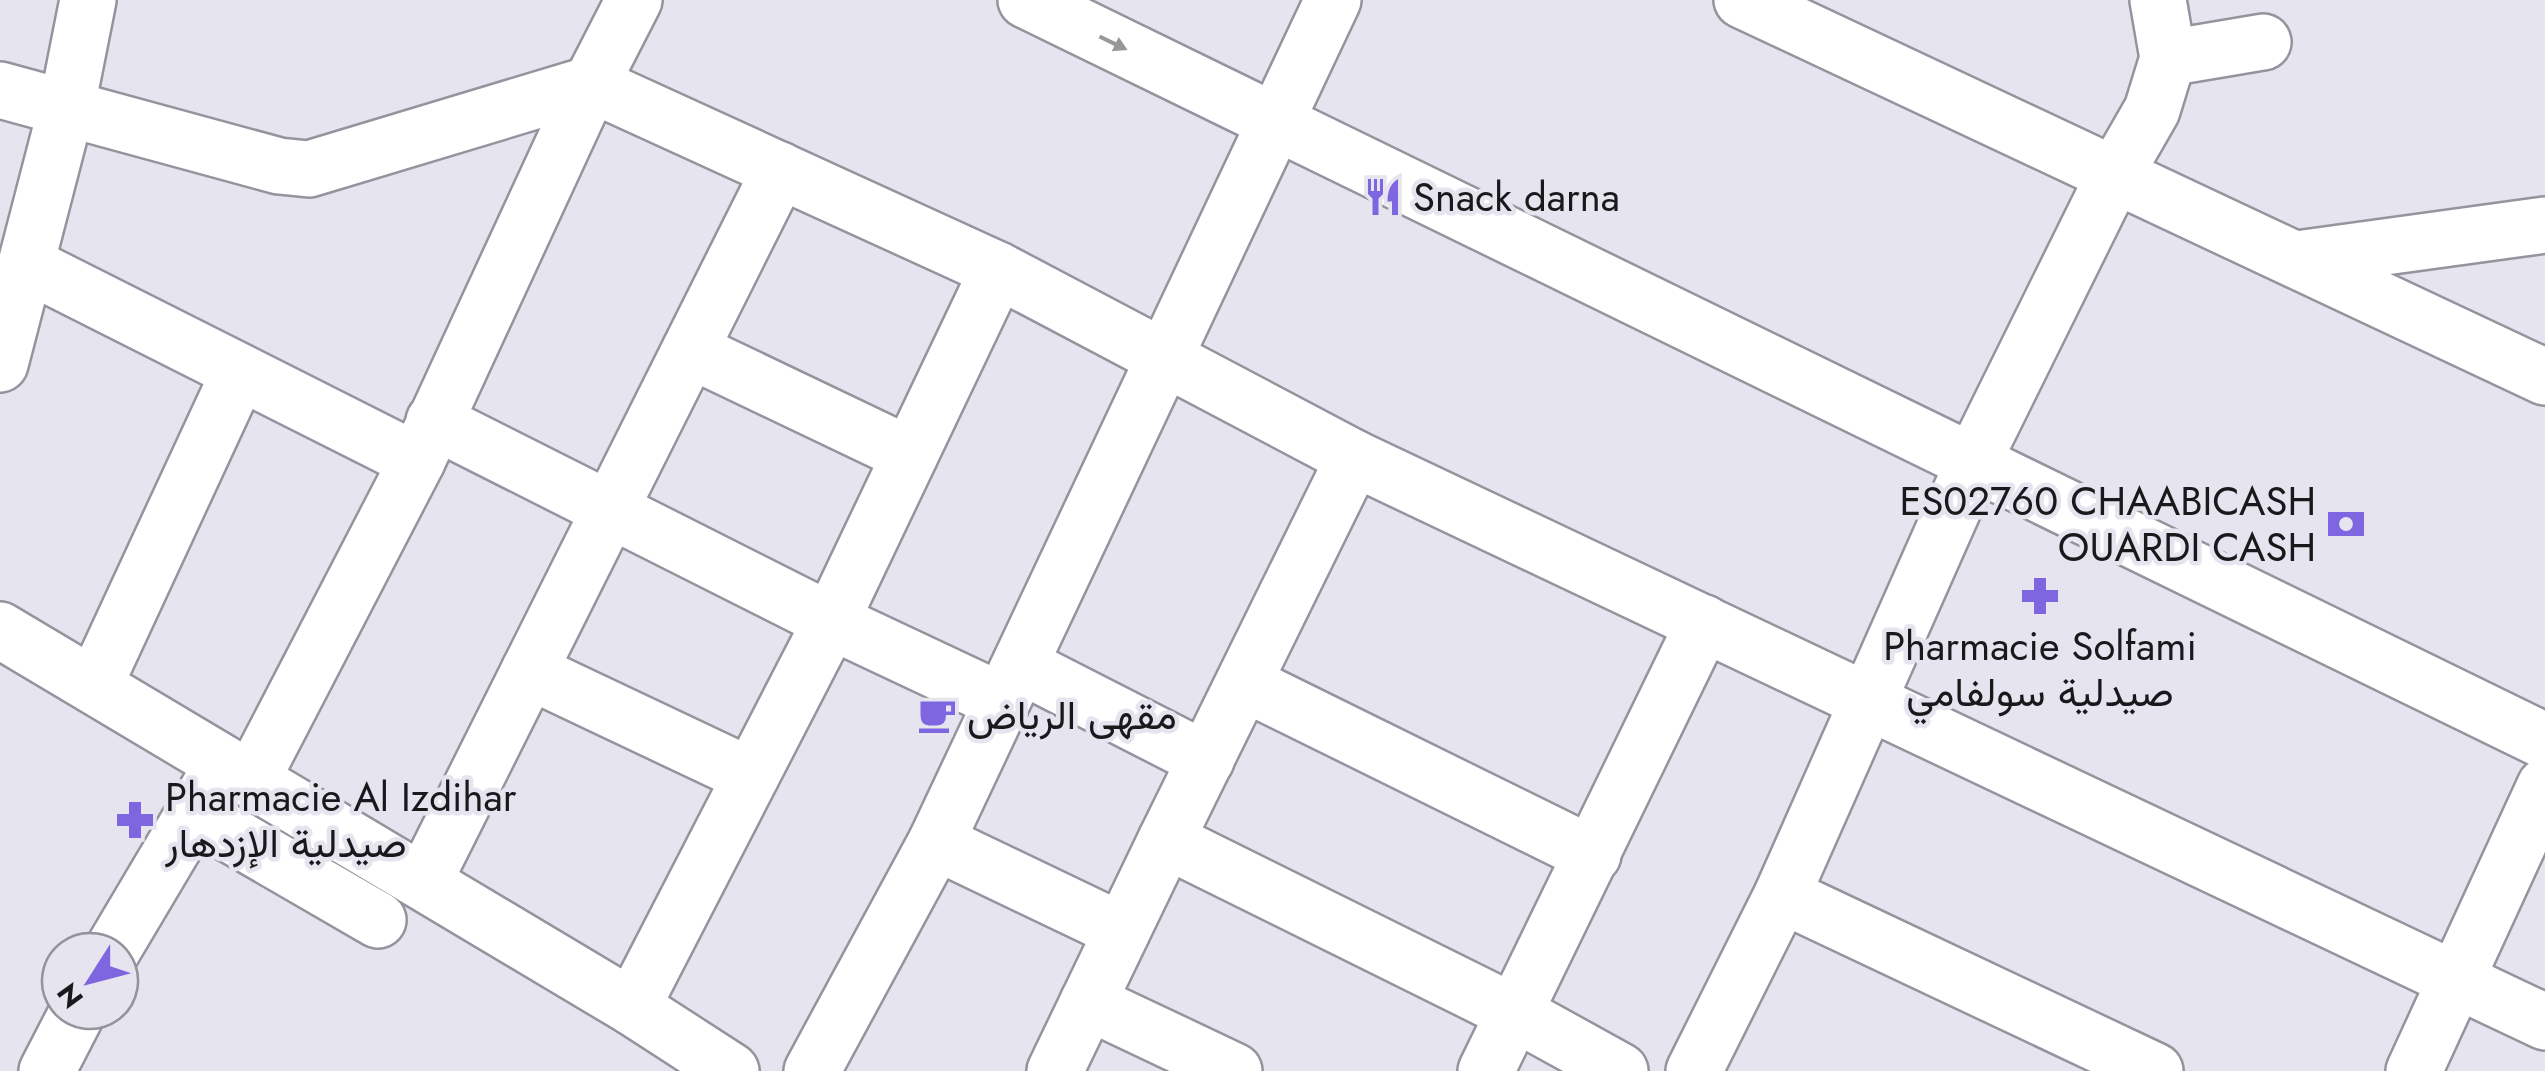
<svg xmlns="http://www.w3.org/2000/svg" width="2545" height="1071" font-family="Jost,Vazirmatn,sans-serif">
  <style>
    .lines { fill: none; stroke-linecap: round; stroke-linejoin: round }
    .minor-casing { stroke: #95949e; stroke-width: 60 }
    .minor { stroke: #fff; stroke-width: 55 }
    .oneway { fill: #989899 }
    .labels { text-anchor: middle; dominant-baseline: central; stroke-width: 9; stroke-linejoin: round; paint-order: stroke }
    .poi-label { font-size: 40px; fill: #19191c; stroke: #e5e4ef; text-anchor: start }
  </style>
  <rect width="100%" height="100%" fill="#e5e4ef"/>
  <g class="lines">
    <g class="minor-casing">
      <g id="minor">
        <path d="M1026 0 2545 741"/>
        <path d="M1742 0 2545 377"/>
        <path d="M2168 58 2263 42"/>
        <path d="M0 90 279 166 309 169 591 84 998 270 1354 458 2545 1022"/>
        <path d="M2297 259 2545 225"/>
        <path d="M28 265 417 461"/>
        <path d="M690 350 910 455"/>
        <path d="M0 364 67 106 88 0"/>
        <path d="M434 421 831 621 998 270"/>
        <path d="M0 630 632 1007 731 1071"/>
        <path d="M1020 665 1206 760"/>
        <path d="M529 671 751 776"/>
        <path d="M1244 683 1593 855"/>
        <path d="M95 684 239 373"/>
        <path d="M252 779 417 461 591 84 634 0"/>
        <path d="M195 814 378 920"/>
        <path d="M1166 840 1354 458"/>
        <path d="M936 842 1122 931"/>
        <path d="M424 881 780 170"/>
        <path d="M1782 895 2155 1071"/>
        <path d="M112 951 223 764"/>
        <path d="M1088 1002 1234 1071"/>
        <path d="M632 1007 831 621 1001 701"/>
        <path d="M47 1071 78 1011"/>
        <path d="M812 1071 936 842 1333 0"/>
        <path d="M1055 1071 1166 840 1515 1013 1620 1071"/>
        <path d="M1486 1071 1704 623"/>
        <path d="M1694 1071 1782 895 1985 437 2114 176 2152 110 2168 58 2158 0"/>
        <path d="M2414 1071 2545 786"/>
      </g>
    </g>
    <use href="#minor" class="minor"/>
  </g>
  <defs><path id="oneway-solid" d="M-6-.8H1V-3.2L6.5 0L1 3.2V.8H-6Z" transform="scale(2.5)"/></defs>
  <use class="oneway" href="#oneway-solid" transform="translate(1113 43) rotate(26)"/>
  <defs>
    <g id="restaurant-bare" transform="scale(3)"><path d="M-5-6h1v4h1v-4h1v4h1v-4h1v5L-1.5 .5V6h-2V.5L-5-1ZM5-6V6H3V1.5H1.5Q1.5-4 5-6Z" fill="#7e66e1" stroke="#e5e4ef" stroke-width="2.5" paint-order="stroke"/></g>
    <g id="bank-bare" transform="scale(3)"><path d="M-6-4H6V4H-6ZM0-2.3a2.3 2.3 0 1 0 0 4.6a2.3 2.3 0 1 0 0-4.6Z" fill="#7e66e1" stroke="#e5e4ef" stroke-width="2.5" paint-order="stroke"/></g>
    <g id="pharmacy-bare" transform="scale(3)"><path d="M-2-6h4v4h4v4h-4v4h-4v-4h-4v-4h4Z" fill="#7e66e1" stroke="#e5e4ef" stroke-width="2.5" paint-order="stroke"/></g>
    <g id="cafe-bare" transform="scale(3)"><path d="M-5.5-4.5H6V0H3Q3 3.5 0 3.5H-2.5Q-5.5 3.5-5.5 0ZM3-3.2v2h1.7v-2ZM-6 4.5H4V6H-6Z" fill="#7e66e1" stroke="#e5e4ef" stroke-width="2.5" paint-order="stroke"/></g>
  </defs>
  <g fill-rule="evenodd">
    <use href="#restaurant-bare" x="1383" y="197"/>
    <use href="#bank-bare" x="2346" y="524"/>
    <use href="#pharmacy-bare" x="2040" y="596"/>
    <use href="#cafe-bare" x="937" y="715"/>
    <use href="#pharmacy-bare" x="135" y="820"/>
  </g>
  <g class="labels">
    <g class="poi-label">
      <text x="1413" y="197">Snack darna</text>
      <text x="2316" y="501" text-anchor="end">ES02760 CHAABICASH<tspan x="2316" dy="46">OUARDI CASH</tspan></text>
      <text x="2040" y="646" text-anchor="middle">Pharmacie Solfami<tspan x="2040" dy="46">صيدلية سولفامي</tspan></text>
      <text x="967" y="715">مقهى الرياض</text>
      <text x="165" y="797">Pharmacie Al Izdihar<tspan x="165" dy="46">صيدلية الإزدهار</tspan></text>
    </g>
  </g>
  <g transform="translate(90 981) rotate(234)"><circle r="48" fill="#e5e4ef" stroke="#93939b" stroke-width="2.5"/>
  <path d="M0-8L18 38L0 25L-18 38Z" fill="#7e66e1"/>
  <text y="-15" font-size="28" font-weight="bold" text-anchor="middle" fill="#19191c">N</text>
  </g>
</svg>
